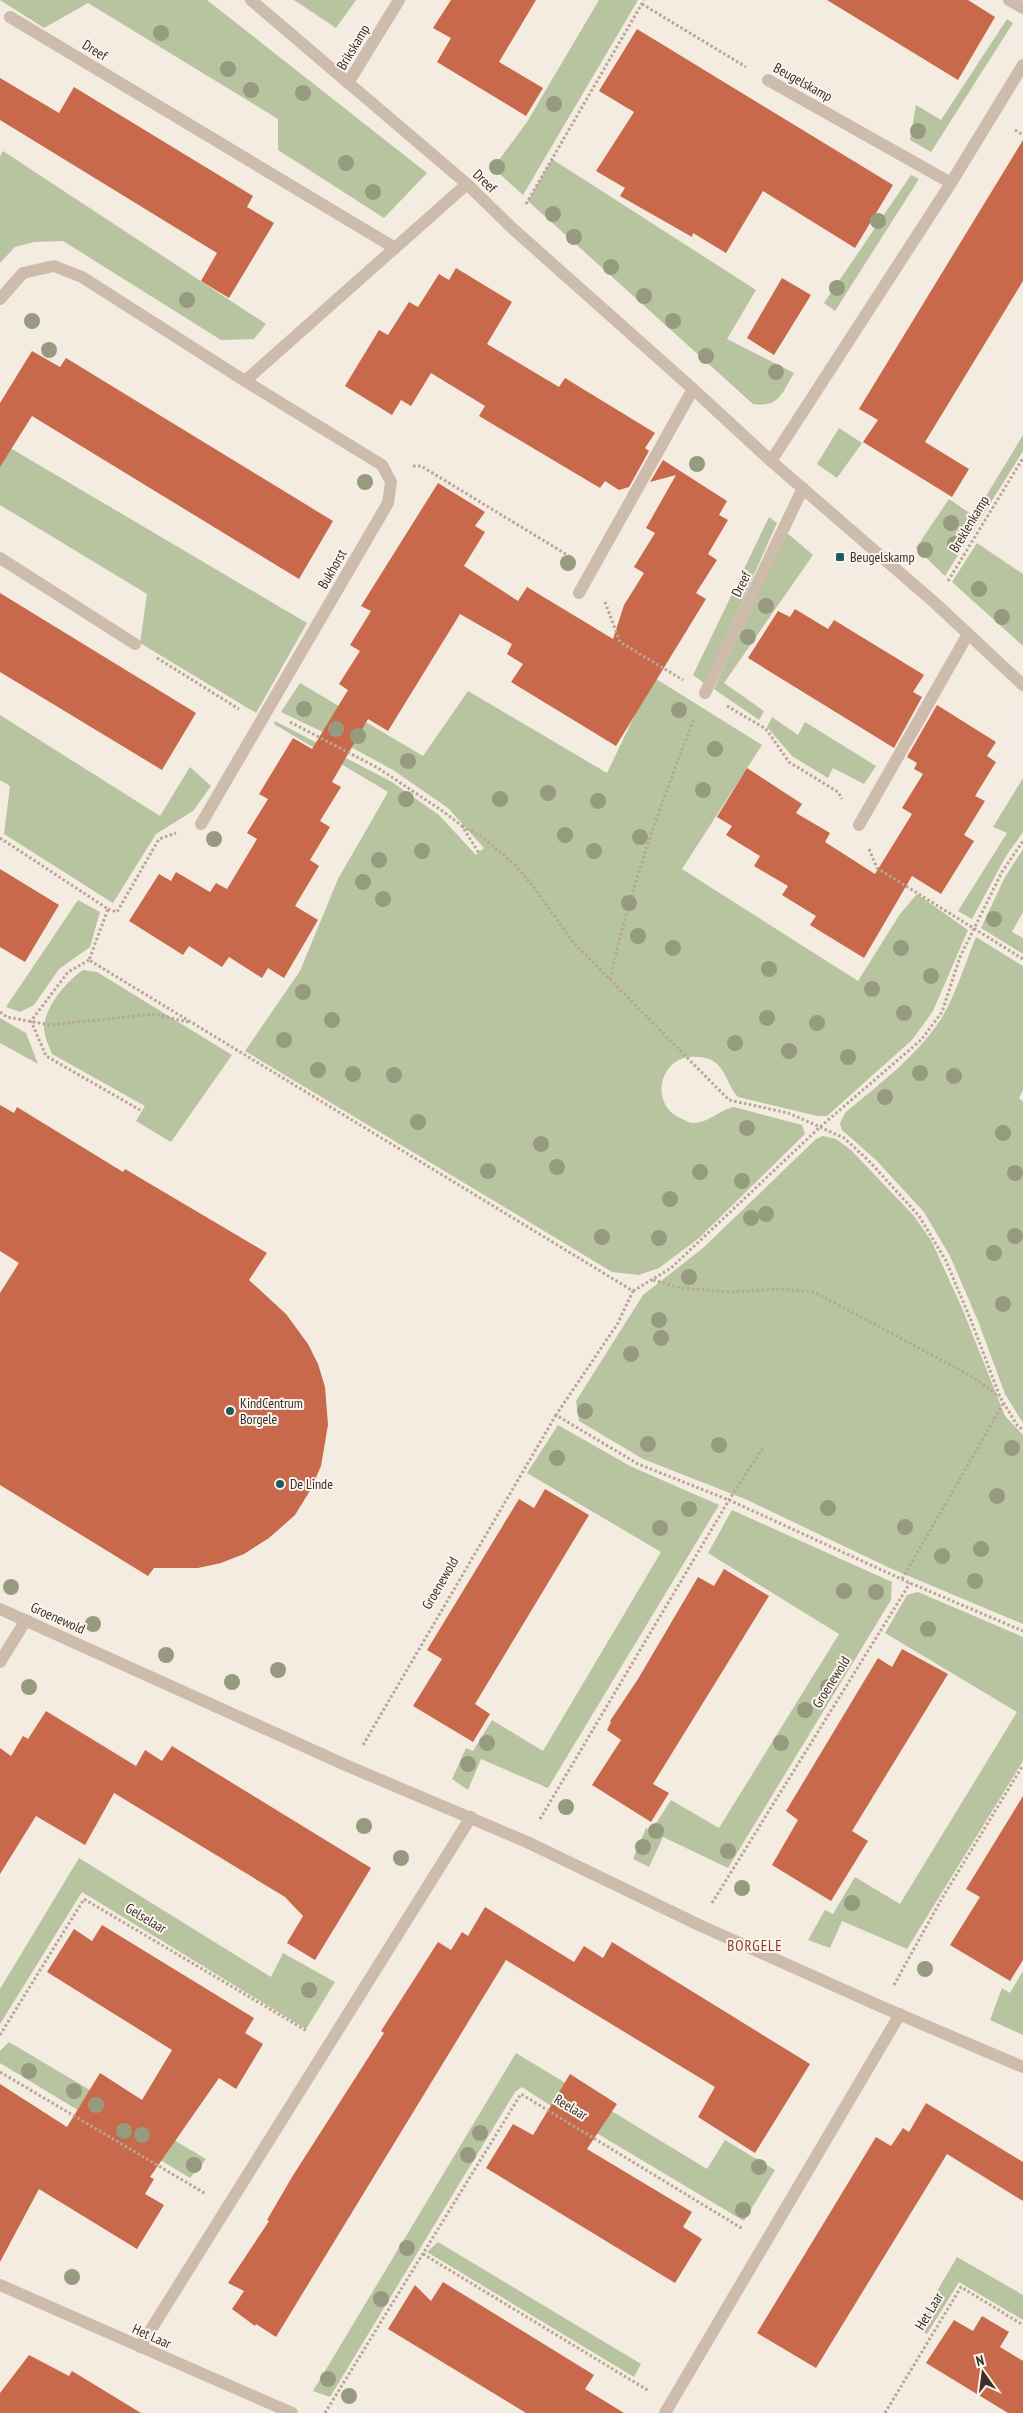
<svg xmlns="http://www.w3.org/2000/svg" width="1023" height="2413" font-family="'PT Sans Narrow',sans-serif">
  <style>
    .green { fill: #b8c4a0 }
    .building { fill: #c8694b }
    .lines { fill: none; stroke-linecap: round; stroke-linejoin: round }
    .path { stroke: #b9a596; stroke-width: 3; stroke-dasharray: 2.5 2.5; stroke-linecap: butt }
    .minor { stroke: #cdbbac; stroke-width: 12 }
    .tree { fill: #969b7f }
    .poi-dot { fill: #1f5a5e; stroke: #fbf5ee; stroke-width: 2 }
    .labels { text-anchor: middle; dominant-baseline: central; stroke-width: 4; stroke-linejoin: round; paint-order: stroke }
    .street-label { font-size: 14px; fill: #3b302b; stroke: #fbf5ee }
    .poi-label { font-size: 14px; fill: #3b302b; stroke: #fbf5ee; text-anchor: start }
    .neighbourhood-label { font-size: 15px; letter-spacing: 1px; fill: #8c3b22; stroke: #fbf5ee }
  </style>
  <rect width="100%" height="100%" fill="#f4ebe1"/>
  <g class="green">
    <path d="M0 0H207L427 173 384 218 278 150V119L88 3 44 28Z"/>
    <path d="M294 0H356L336 28Z"/>
    <path d="M599 0H638L523 195 493 168 527 122Z"/>
    <path d="M1007 19 1013 23 931 152 910 140 916 105 941 120Z"/>
    <path d="M3 151 266 324 254 339 221 340 63 241 34 242 15 247 0 263V156Z"/>
    <path d="M552 159 756 290 727 339 794 373C782 393 779 408 753 404L528 201Z"/>
    <path d="M911 175 919 179 835 311 824 303Z"/>
    <path d="M839 428 862 443 837 478 817 464Z"/>
    <path d="M1023 435V451L945 576 916 548 949 499 974 516Z"/>
    <path d="M0 442 307 623 256 713 140 643 147 594 0 505Z"/>
    <path d="M769 517 777 523 705 684 693 675Z"/>
    <path d="M786 532 813 555 724 683 764 711 759 720 714 689Z"/>
    <path d="M977 543 1023 574V646L952 582Z"/>
    <path d="M653 677 762 745 682 869 858 981 900 914 917 894 968 930 933 1011 912 1040 827 1116H817L738 1097C729 1088 727 1074 718 1065 713 1059 704 1057 697 1057 660 1053 647 1105 682 1119 685 1120 689 1123 692 1123 709 1123 719 1110 734 1107L802 1125 805 1134 699 1238 659 1268 639 1275 612 1272 245 1051 300 971 338 879 388 792 274 724 275 721 392 782 439 815 476 855 484 848 448 808 393 770 329 735 281 712 300 683 423 756 468 691 607 773Z"/>
    <path d="M0 715 160 816 190 767 211 786 193 811 156 834 113 903 4 834 10 786 0 780Z"/>
    <path d="M772 717 798 735 805 722 876 766 864 784 833 768 828 778 792 756 767 727Z"/>
    <path d="M1023 778V832L1006 856 972 919 958 911 1007 833 993 827Z"/>
    <path d="M1023 849V912L1012 932 1023 938V954L981 928 1005 877Z"/>
    <path d="M78 900 100 912 90 947 59 969 34 1005 20 1012 6 1007Z"/>
    <path d="M976 937 1023 966V1090L1019 1098 1023 1102V1423L1005 1394 978 1321 950 1256 924 1212 876 1160 842 1130 840 1123 845 1113C879 1084 916 1057 941 1019 955 997 966 961 976 937Z"/>
    <path d="M83 970 97 972 232 1055 171 1142 136 1121 145 1106 52 1054C49 1046 44 1036 44 1028 45 1006 66 982 83 970Z"/>
    <path d="M0 1018 26 1033 38 1064 0 1043Z"/>
    <path d="M823 1136 836 1139 851 1150 914 1216 932 1242 962 1308 1005 1416 1023 1435V1624L892 1569 745 1499 643 1459 579 1421 576 1401 643 1295 703 1248 816 1139Z"/>
    <path d="M558 1425 630 1466 719 1505 548 1788 481 1759 468 1790 452 1779 466 1748 473 1751 492 1720 543 1751 661 1552 527 1473Z"/>
    <path d="M732 1510 892 1582 891 1600 728 1868 663 1837 649 1867 633 1859 646 1828 651 1831 671 1800 719 1828 839 1634 708 1553Z"/>
    <path d="M918 1592 1023 1637V1761L907 1949 842 1921 830 1948 808 1940 825 1910 833 1914 855 1877 900 1904 1017 1712 885 1633 907 1595Z"/>
    <path d="M79 1858 271 1977 283 1953 335 1982 306 2029 82 1892 0 2024V1989Z"/>
    <path d="M1023 1971V2035L990 2020 1002 1988 1010 1993Z"/>
    <path d="M9 2042 206 2159 190 2178 0 2063V2051Z"/>
    <path d="M516 2053 707 2169 725 2140 775 2170 744 2221 551 2106 522 2087 515 2092 330 2397 313 2391Z"/>
    <path d="M438 2242 641 2364 634 2377 427 2252Z"/>
    <path d="M957 2257 1023 2295V2320L959 2282 927 2334 916 2327Z"/>
  </g>
  <g class="building">
    <path d="M451 0H536L499 62 543 88 526 116 437 62 451 38 433 28Z"/>
    <path d="M827 0H968L995 17 958 80Z"/>
    <path d="M637 29 893 185 855 248 763 191 726 253 693 233 692 237 620 196 625 188 596 171 634 112 599 91Z"/>
    <path d="M0 78 59 113 74 87 253 196 247 207 274 223 229 298 201 281 217 253 0 120Z"/>
    <path d="M1023 140V281L925 442 969 469 952 497 863 442 878 420 859 409Z"/>
    <path d="M456 268 512 302 487 344 559 387 565 378 655 433 645 448 649 451 629 487 619 490 605 481 600 488 479 416 485 406 431 373 411 406 401 400 392 415 345 386 379 330 388 335 409 302 418 307 439 274 449 280Z"/>
    <path d="M782 278 811 295 774 355 747 338Z"/>
    <path d="M32 351 60 367 66 358 333 521 299 579 32 416 0 467V403Z"/>
    <path d="M663 460 727 501 719 515 728 520 708 554 717 560 696 593 706 599 616 746 511 682 523 664 507 654 512 644 460 614 388 731 368 719 332 782 341 787 320 821 330 827 310 860 319 866 295 906 318 920 284 978 268 968 262 978 229 957 222 967 189 946 183 955 129 921 159 874 171 881 176 872 210 892 216 883 227 889 257 839 247 833 268 799 259 794 293 738 312 749 348 690 339 684 360 651 350 645 371 611 361 606 438 483 485 512 475 526 485 532 464 566 518 601 527 587 613 639 624 605 644 573 634 567 655 533 646 528 676 475 650 482Z"/>
    <path d="M0 593 196 713 162 770 0 672Z"/>
    <path d="M795 609 828 629 834 620 924 675 913 692 922 697 894 748 748 658 778 611 790 617Z"/>
    <path d="M937 705 996 742 987 756 996 762 975 796 985 801 964 835 974 841 941 894 912 876 864 958 810 925 816 916 782 895 788 886 754 866 760 856 726 835 732 826 717 817 747 768 802 804 796 813 830 833 825 842 875 874 912 814 902 808 923 774 914 769 917 763 907 757Z"/>
    <path d="M0 869 59 905 25 962 0 947Z"/>
    <path d="M0 1105 14 1113 17 1107 123 1172 125 1169 267 1253 249 1280 286 1314 308 1344 318 1364 325 1387 328 1425 321 1466 311 1489 295 1515 269 1538 244 1554 221 1563 198 1568H154L148 1576 0 1485V1293L19 1263 0 1251Z"/>
    <path d="M545 1489 589 1515 475 1704 490 1714 473 1742 413 1706 442 1659 427 1650 519 1499 534 1508Z"/>
    <path d="M724 1569 769 1596 653 1784 669 1793 651 1822 592 1785 621 1740 607 1730 611 1722 610 1721 638 1679 698 1577 714 1586Z"/>
    <path d="M902 1649 948 1674 852 1831 868 1841 831 1901 772 1865 798 1820 786 1811 878 1658 892 1667Z"/>
    <path d="M46 1711 136 1766 145 1750 162 1761 172 1746 371 1868 315 1960 287 1943 303 1916 285 1897 114 1793 85 1845 36 1816 0 1874V1748L11 1756 23 1736 28 1739Z"/>
    <path d="M1023 1796V1960L1010 1981 950 1945 980 1897 966 1889Z"/>
    <path d="M485 1907 574 1962 584 1946 603 1958 612 1942 810 2064 755 2153 698 2117 715 2087 506 1960 276 2337 256 2324 255 2326 232 2309 244 2291 228 2283 269 2221 267 2220 292 2177 384 2033 381 2031 438 1942 451 1950 462 1932 468 1936Z"/>
    <path d="M102 1925 254 2018 245 2033 263 2044 236 2089 219 2078 150 2177 154 2179 145 2194 164 2205 137 2249 39 2189 0 2262V2084L67 2127 100 2073 142 2100 172 2050 47 1972 74 1929 92 1941Z"/>
    <path d="M570 2074 617 2104 587 2149 692 2212 683 2227 702 2239 675 2283 486 2168 513 2124 533 2135Z"/>
    <path d="M926 2103 1023 2162V2201L947 2154 816 2368 757 2333 876 2137 891 2146 903 2128 909 2132Z"/>
    <path d="M443 2282 594 2375 585 2389 624 2413H526L388 2329 415 2285 431 2301Z"/>
    <path d="M982 2316 1009 2332 1000 2347 1023 2361V2413H1008L926 2363 954 2320 973 2331Z"/>
    <path d="M29 2355 69 2376 72 2371 141 2413H0V2393Z"/>
  </g>
  <g class="lines">
    <g class="path">
      <path d="M642 4 746 67"/>
      <path d="M1015 130 1023 135"/>
      <path d="M526 204 644 0"/>
      <path d="M413 466H421L569 556"/>
      <path d="M948 581 1023 458"/>
      <path d="M605 602 620 642 683 680"/>
      <path d="M157 658 239 709"/>
      <path d="M727 706 766 729 789 762 838 792 842 799"/>
      <path d="M290 722 378 768 444 812 462 826 479 853"/>
      <path d="M462 826 481 836 513 863 533 886 573 942 729 1100 788 1113 820 1127 844 1138 870 1162 919 1216 946 1261 972 1323 1000 1397 1017 1425 1023 1430"/>
      <path d="M0 838 108 909 89 960 633 1291 618 1323 556 1415 638 1464 729 1500 910 1583 1023 1631"/>
      <path d="M869 849 877 868 1023 959"/>
      <path d="M108 909 117 912 159 839 176 833"/>
      <path d="M89 960 68 972 31 1021 46 1056 140 1110"/>
      <path d="M610 979C630 889 661 802 695 717"/>
      <path d="M0 1012 7 1017 50 1025 154 1014 188 1022"/>
      <path d="M653 1280 680 1288 729 1292 780 1289 814 1292 973 1377 999 1397"/>
      <path d="M633 1291 671 1268 820 1127 921 1040 942 1012 960 957 1002 872 1023 841"/>
      <path d="M902 1579 1003 1404"/>
      <path d="M363 1745 556 1415"/>
      <path d="M540 1819 729 1500 764 1446"/>
      <path d="M712 1903 910 1583"/>
      <path d="M894 1985 941 1900 1023 1765"/>
      <path d="M0 2035 84 1899 307 2031"/>
      <path d="M0 2072 206 2194"/>
      <path d="M423 2254 649 2391"/>
      <path d="M325 2413 521 2094 743 2229"/>
      <path d="M885 2413 961 2287 1023 2325"/>
    </g>
    <g class="minor">
      <path d="M251 0 467 184 512 228 693 389 771 461 935 603 1023 685"/>
      <path d="M1009 0 1023 8"/>
      <path d="M10 17 395 248"/>
      <path d="M768 80 951 183"/>
      <path d="M348 83 399 0"/>
      <path d="M0 299 23 273 54 266 82 277 245 381 382 465 391 482 388 503 201 824"/>
      <path d="M245 381 467 184"/>
      <path d="M771 461 951 183 1023 65"/>
      <path d="M0 558 135 644"/>
      <path d="M579 593 693 389"/>
      <path d="M705 693 803 488"/>
      <path d="M859 825 968 634"/>
      <path d="M0 1609 350 1767 527 1842 699 1925 882 2007 1023 2067"/>
      <path d="M0 1662 26 1620"/>
      <path d="M0 2285 292 2413"/>
      <path d="M140 2347 471 1817"/>
      <path d="M665 2413 900 2014"/>
    </g>
  </g>
  <g class="tree">
    <circle cx="161" cy="33" r="8"/>
    <circle cx="228" cy="69" r="8"/>
    <circle cx="251" cy="90" r="8"/>
    <circle cx="303" cy="93" r="8"/>
    <circle cx="554" cy="104" r="8"/>
    <circle cx="918" cy="131" r="8"/>
    <circle cx="346" cy="163" r="8"/>
    <circle cx="497" cy="167" r="8"/>
    <circle cx="373" cy="192" r="8"/>
    <circle cx="553" cy="214" r="8"/>
    <circle cx="878" cy="221" r="8"/>
    <circle cx="574" cy="237" r="8"/>
    <circle cx="611" cy="267" r="8"/>
    <circle cx="837" cy="288" r="8"/>
    <circle cx="644" cy="296" r="8"/>
    <circle cx="187" cy="300" r="8"/>
    <circle cx="32" cy="321" r="8"/>
    <circle cx="673" cy="321" r="8"/>
    <circle cx="49" cy="350" r="8"/>
    <circle cx="706" cy="356" r="8"/>
    <circle cx="776" cy="372" r="8"/>
    <circle cx="697" cy="464" r="8"/>
    <circle cx="365" cy="482" r="8"/>
    <circle cx="951" cy="523" r="8"/>
    <circle cx="955" cy="544" r="8"/>
    <circle cx="925" cy="550" r="8"/>
    <circle cx="568" cy="563" r="8"/>
    <circle cx="979" cy="589" r="8"/>
    <circle cx="766" cy="606" r="8"/>
    <circle cx="1002" cy="617" r="8"/>
    <circle cx="748" cy="637" r="8"/>
    <circle cx="304" cy="709" r="8"/>
    <circle cx="679" cy="710" r="8"/>
    <circle cx="336" cy="729" r="8"/>
    <circle cx="358" cy="736" r="8"/>
    <circle cx="715" cy="749" r="8"/>
    <circle cx="408" cy="761" r="8"/>
    <circle cx="703" cy="790" r="8"/>
    <circle cx="548" cy="793" r="8"/>
    <circle cx="406" cy="799" r="8"/>
    <circle cx="500" cy="799" r="8"/>
    <circle cx="598" cy="801" r="8"/>
    <circle cx="565" cy="835" r="8"/>
    <circle cx="640" cy="837" r="8"/>
    <circle cx="214" cy="839" r="8"/>
    <circle cx="422" cy="851" r="8"/>
    <circle cx="594" cy="851" r="8"/>
    <circle cx="379" cy="860" r="8"/>
    <circle cx="363" cy="882" r="8"/>
    <circle cx="383" cy="899" r="8"/>
    <circle cx="629" cy="903" r="8"/>
    <circle cx="994" cy="919" r="8"/>
    <circle cx="638" cy="936" r="8"/>
    <circle cx="673" cy="948" r="8"/>
    <circle cx="901" cy="948" r="8"/>
    <circle cx="769" cy="969" r="8"/>
    <circle cx="931" cy="976" r="8"/>
    <circle cx="872" cy="989" r="8"/>
    <circle cx="303" cy="992" r="8"/>
    <circle cx="904" cy="1013" r="8"/>
    <circle cx="767" cy="1018" r="8"/>
    <circle cx="332" cy="1020" r="8"/>
    <circle cx="817" cy="1023" r="8"/>
    <circle cx="284" cy="1040" r="8"/>
    <circle cx="735" cy="1043" r="8"/>
    <circle cx="789" cy="1051" r="8"/>
    <circle cx="848" cy="1057" r="8"/>
    <circle cx="318" cy="1070" r="8"/>
    <circle cx="920" cy="1073" r="8"/>
    <circle cx="353" cy="1074" r="8"/>
    <circle cx="394" cy="1075" r="8"/>
    <circle cx="954" cy="1076" r="8"/>
    <circle cx="885" cy="1097" r="8"/>
    <circle cx="418" cy="1122" r="8"/>
    <circle cx="747" cy="1128" r="8"/>
    <circle cx="1003" cy="1133" r="8"/>
    <circle cx="541" cy="1144" r="8"/>
    <circle cx="557" cy="1167" r="8"/>
    <circle cx="488" cy="1171" r="8"/>
    <circle cx="700" cy="1172" r="8"/>
    <circle cx="1015" cy="1173" r="8"/>
    <circle cx="742" cy="1181" r="8"/>
    <circle cx="670" cy="1199" r="8"/>
    <circle cx="766" cy="1214" r="8"/>
    <circle cx="751" cy="1218" r="8"/>
    <circle cx="1015" cy="1236" r="8"/>
    <circle cx="602" cy="1237" r="8"/>
    <circle cx="659" cy="1238" r="8"/>
    <circle cx="994" cy="1253" r="8"/>
    <circle cx="689" cy="1277" r="8"/>
    <circle cx="1003" cy="1304" r="8"/>
    <circle cx="659" cy="1320" r="8"/>
    <circle cx="661" cy="1338" r="8"/>
    <circle cx="631" cy="1354" r="8"/>
    <circle cx="585" cy="1411" r="8"/>
    <circle cx="648" cy="1444" r="8"/>
    <circle cx="719" cy="1445" r="8"/>
    <circle cx="1012" cy="1448" r="8"/>
    <circle cx="557" cy="1458" r="8"/>
    <circle cx="997" cy="1496" r="8"/>
    <circle cx="828" cy="1508" r="8"/>
    <circle cx="689" cy="1509" r="8"/>
    <circle cx="905" cy="1527" r="8"/>
    <circle cx="660" cy="1528" r="8"/>
    <circle cx="981" cy="1549" r="8"/>
    <circle cx="942" cy="1556" r="8"/>
    <circle cx="975" cy="1581" r="8"/>
    <circle cx="11" cy="1587" r="8"/>
    <circle cx="844" cy="1591" r="8"/>
    <circle cx="876" cy="1592" r="8"/>
    <circle cx="93" cy="1624" r="8"/>
    <circle cx="928" cy="1629" r="8"/>
    <circle cx="166" cy="1655" r="8"/>
    <circle cx="278" cy="1670" r="8"/>
    <circle cx="232" cy="1682" r="8"/>
    <circle cx="29" cy="1687" r="8"/>
    <circle cx="828" cy="1687" r="8"/>
    <circle cx="805" cy="1710" r="8"/>
    <circle cx="487" cy="1743" r="8"/>
    <circle cx="781" cy="1743" r="8"/>
    <circle cx="468" cy="1764" r="8"/>
    <circle cx="566" cy="1807" r="8"/>
    <circle cx="364" cy="1826" r="8"/>
    <circle cx="656" cy="1831" r="8"/>
    <circle cx="643" cy="1847" r="8"/>
    <circle cx="728" cy="1851" r="8"/>
    <circle cx="401" cy="1858" r="8"/>
    <circle cx="742" cy="1888" r="8"/>
    <circle cx="852" cy="1903" r="8"/>
    <circle cx="925" cy="1969" r="8"/>
    <circle cx="309" cy="1990" r="8"/>
    <circle cx="29" cy="2071" r="8"/>
    <circle cx="74" cy="2091" r="8"/>
    <circle cx="96" cy="2105" r="8"/>
    <circle cx="124" cy="2131" r="8"/>
    <circle cx="480" cy="2133" r="8"/>
    <circle cx="142" cy="2135" r="8"/>
    <circle cx="468" cy="2155" r="8"/>
    <circle cx="194" cy="2165" r="8"/>
    <circle cx="759" cy="2167" r="8"/>
    <circle cx="743" cy="2210" r="8"/>
    <circle cx="407" cy="2248" r="8"/>
    <circle cx="72" cy="2277" r="8"/>
    <circle cx="381" cy="2299" r="8"/>
    <circle cx="328" cy="2379" r="8"/>
    <circle cx="349" cy="2396" r="8"/>
  </g>
  <g class="poi-dot">
    <rect x="835" y="552" width="10" height="10" rx="2.5"/>
    <circle cx="230" cy="1411" r="5"/>
    <circle cx="280" cy="1484" r="5"/>
  </g>
  <g class="labels">
    <g class="street-label">
      <text transform="translate(353 47) rotate(-59)">Brikskamp</text>
      <text transform="translate(95 50) rotate(31)">Dreef</text>
      <text transform="translate(803 82) rotate(29)">Beugelskamp</text>
      <text transform="translate(485 181) rotate(44)">Dreef</text>
      <text transform="translate(969 524) rotate(-59)">Breklenkamp</text>
      <text transform="translate(332 569) rotate(-60)">Bukhorst</text>
      <text transform="translate(741 584) rotate(-64)">Dreef</text>
      <text transform="translate(440 1583) rotate(-60)">Groenewold</text>
      <text transform="translate(58 1618) rotate(24)">Groenewold</text>
      <text transform="translate(831 1682) rotate(-58)">Groenewold</text>
      <text transform="translate(146 1918) rotate(31)">Gelselaar</text>
      <text transform="translate(571 2107) rotate(31)">Reelaar</text>
      <text transform="translate(929 2311) rotate(-59)">Het Laar</text>
      <text transform="translate(152 2336) rotate(24)">Het Laar</text>
    </g>
    <g class="poi-label">
      <text x="850" y="557">Beugelskamp</text>
      <text x="240" y="1403">KindCentrum<tspan x="240" dy="16">Borgele</tspan></text>
      <text x="290" y="1484">De Linde</text>
    </g>
    <g class="neighbourhood-label">
      <text x="755" y="1945">BORGELE</text>
    </g>
  </g>
  <g transform="translate(983 2373) rotate(346)" stroke="#fbf5ee" stroke-width="4" paint-order="stroke">
  <path d="M0-4L9 19L0 12L-9 19Z" fill="#3b302b"/>
  <text y="-8" font-size="14" font-weight="bold" text-anchor="middle" fill="#3b302b">N</text>
  </g>
</svg>
